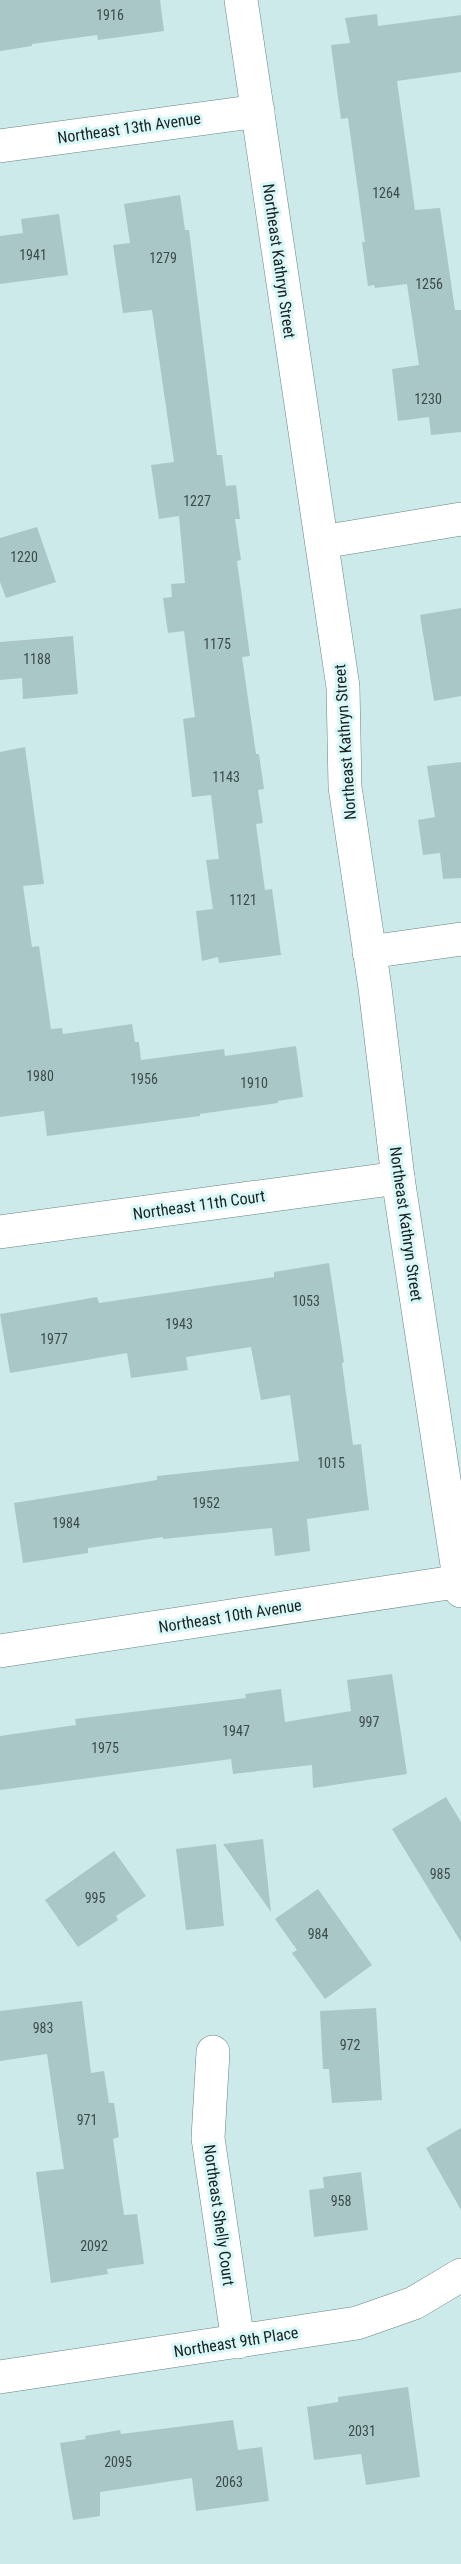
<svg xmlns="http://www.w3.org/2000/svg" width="461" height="2564" font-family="'Roboto Condensed',sans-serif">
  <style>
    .building { fill: #aac7c7 }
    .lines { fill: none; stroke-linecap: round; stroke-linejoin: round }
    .minor-casing { stroke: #688383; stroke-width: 34 }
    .minor { stroke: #fff; stroke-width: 33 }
    .labels { text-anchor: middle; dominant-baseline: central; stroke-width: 6; stroke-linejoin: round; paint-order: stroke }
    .number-label { font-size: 14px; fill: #3c4a4a }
    .street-label { font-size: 16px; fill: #172121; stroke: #d9f7f7 }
  </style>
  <rect width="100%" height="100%" fill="#cceae9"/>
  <g class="building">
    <path d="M0 0H160L164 31 98 40 97 35 32 44V46L0 51Z"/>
    <path d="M377 14 378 26 461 15V72L397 81 415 210 440 208 455 310H461V432L431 435 429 417 398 421 392 369 419 365 407 284 375 288 374 285 368 286 362 242H365L348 118 341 119 331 45 350 43 345 18Z"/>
    <path d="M180 195 185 230H189L217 455H222L226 486 236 485 240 519H235L241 560 237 561 250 656 242 657 256 754H259L264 789 258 790 263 823 256 824 265 890 272 889 281 955 219 963 218 957 202 961 196 911 213 909 206 860 219 859 211 795 192 797 183 719 195 717 184 631 168 633 163 598 172 597 171 584 185 583 179 516 159 519 151 465 174 462 152 310 123 313 113 245 130 243 124 204Z"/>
    <path d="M59 214 68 275 0 284V236L23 233 21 219Z"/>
    <path d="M37 527 56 582 6 598 0 582V538Z"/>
    <path d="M461 608V696L434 701 420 615Z"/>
    <path d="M73 636 78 694 23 699 22 678 0 680V642Z"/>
    <path d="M25 747 44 884 23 886 32 947 39 946 51 1029 62 1028 63 1034 132 1024 135 1042H139L141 1060 224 1049 225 1056 296 1046 303 1097 278 1101V1103L200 1114V1116L47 1136 44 1111 0 1117V752Z"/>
    <path d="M461 762V878L443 879 440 853 423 855 418 820 435 817 427 766Z"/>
    <path d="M329 1263 344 1362 342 1363 353 1445 361 1444 369 1510 307 1519 310 1551 275 1556 272 1528 163 1539V1537L88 1548V1553L23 1563 14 1503 157 1480V1476L299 1461 290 1395 261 1400 251 1347 186 1357 188 1370 131 1378 127 1353 10 1373 0 1314 97 1297 99 1303 274 1277V1272Z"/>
    <path d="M392 1674 407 1774 313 1788 312 1765 233 1774 231 1759 0 1790V1736L76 1725 75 1719 246 1698 245 1694 281 1689 285 1722 351 1711 347 1680Z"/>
    <path d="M446 1797 461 1822V1942L392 1829Z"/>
    <path d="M263 1839 271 1912 223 1844Z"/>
    <path d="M216 1844 224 1926 186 1930 176 1849Z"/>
    <path d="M114 1851 146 1896 116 1916 118 1920 78 1947 45 1900Z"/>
    <path d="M318 1889 372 1965 325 1999 292 1953 297 1950 275 1919Z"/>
    <path d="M82 2001 91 2073 104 2071 109 2103H114L119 2137 113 2139 124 2215 137 2214 144 2264 107 2269 108 2274 51 2283 36 2172 64 2169 47 2054 0 2061V2011Z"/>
    <path d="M376 2008 382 2100 332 2103 329 2069H323L320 2011Z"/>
    <path d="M461 2128V2210L426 2148Z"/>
    <path d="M361 2172 368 2230 314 2237 309 2190 324 2188 323 2177Z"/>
    <path d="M408 2387 420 2477 366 2485 361 2454 314 2460 307 2407 338 2402V2397Z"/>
    <path d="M233 2420 238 2450 262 2447 269 2501 196 2511 192 2478 100 2492V2516L73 2520 60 2443 86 2439 85 2436 120 2430 121 2434Z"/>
  </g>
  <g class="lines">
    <g class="minor-casing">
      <g id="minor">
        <path d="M241 0 343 687 345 787 375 988 398 1178 461 1591"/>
        <path d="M0 146 258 111"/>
        <path d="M322 542 461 519"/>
        <path d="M369 952 461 939"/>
        <path d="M0 1232 398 1178"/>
        <path d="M0 1651 461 1581"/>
        <path d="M213 2052 208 2138 238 2342"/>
        <path d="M0 2377 357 2323 414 2303 461 2275"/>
      </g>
    </g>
    <use href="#minor" class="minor"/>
  </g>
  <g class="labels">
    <g class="number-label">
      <text x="110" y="15">1916</text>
      <text x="386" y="193">1264</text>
      <text x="33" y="255">1941</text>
      <text x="163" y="258">1279</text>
      <text x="429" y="284">1256</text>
      <text x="428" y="399">1230</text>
      <text x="197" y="501">1227</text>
      <text x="24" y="557">1220</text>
      <text x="217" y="644">1175</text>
      <text x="37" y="659">1188</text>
      <text x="226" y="777">1143</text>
      <text x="243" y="900">1121</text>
      <text x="40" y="1076">1980</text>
      <text x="144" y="1079">1956</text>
      <text x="254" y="1083">1910</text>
      <text x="306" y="1301">1053</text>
      <text x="179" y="1324">1943</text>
      <text x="54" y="1339">1977</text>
      <text x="331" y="1463">1015</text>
      <text x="206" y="1503">1952</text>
      <text x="66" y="1523">1984</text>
      <text x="369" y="1722">997</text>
      <text x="236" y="1731">1947</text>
      <text x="105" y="1748">1975</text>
      <text x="440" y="1874">985</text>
      <text x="95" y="1898">995</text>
      <text x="318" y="1934">984</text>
      <text x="43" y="2028">983</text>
      <text x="350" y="2045">972</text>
      <text x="87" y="2120">971</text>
      <text x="341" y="2201">958</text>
      <text x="94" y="2246">2092</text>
      <text x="362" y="2431">2031</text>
      <text x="118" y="2462">2095</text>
      <text x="229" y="2482">2063</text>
    </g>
    <g class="street-label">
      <text transform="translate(129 128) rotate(-8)">Northeast 13th Avenue</text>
      <text transform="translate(279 261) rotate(82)">Northeast Kathryn Street</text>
      <text transform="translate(345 742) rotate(-94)">Northeast Kathryn Street</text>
      <text transform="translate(199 1205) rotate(-8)">Northeast 11th Court</text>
      <text transform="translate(406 1224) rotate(82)">Northeast Kathryn Street</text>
      <text transform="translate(230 1616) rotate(-9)">Northeast 10th Avenue</text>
      <text transform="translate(219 2215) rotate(82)">Northeast Shelly Court</text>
      <text transform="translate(236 2342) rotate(-9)">Northeast 9th Place</text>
    </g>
  </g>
</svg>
